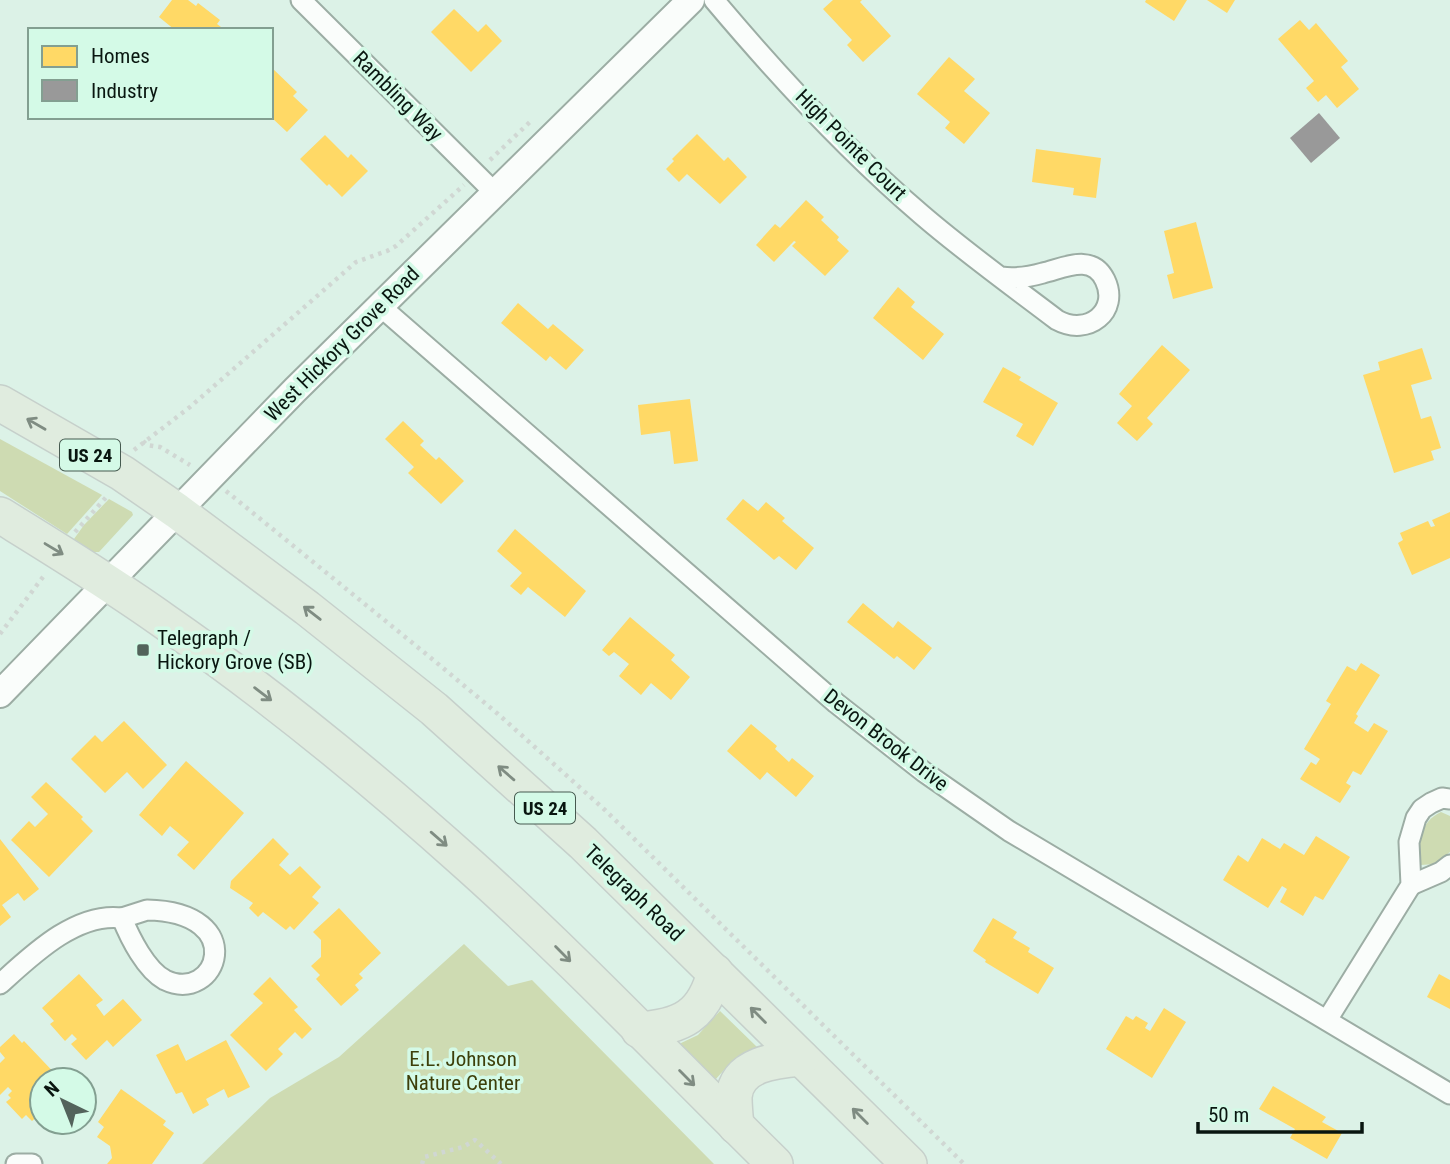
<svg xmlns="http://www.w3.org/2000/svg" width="1450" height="1164" font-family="'Roboto Condensed',sans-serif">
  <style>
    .green { fill: #cedbb2 }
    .homes { fill: #ffd966 }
    .industry { fill: #999 }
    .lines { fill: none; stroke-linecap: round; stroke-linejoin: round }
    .street-casing { stroke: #9cada4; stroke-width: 23 }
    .secondary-casing { stroke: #9cada4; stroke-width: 30 }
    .highway-casing { stroke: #c6d0cb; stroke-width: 38 }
    .path { stroke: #d0d7d3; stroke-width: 4.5; stroke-dasharray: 3.5 5; stroke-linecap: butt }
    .street { stroke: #fafdfb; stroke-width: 19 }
    .secondary { stroke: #fafdfb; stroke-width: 26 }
    .highway { stroke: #e0ecdf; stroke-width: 35 }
    .oneway { stroke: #7f8c82 }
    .poi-dot { fill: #53635b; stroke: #d4fae7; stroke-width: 2.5 }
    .labels { text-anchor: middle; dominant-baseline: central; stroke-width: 7; stroke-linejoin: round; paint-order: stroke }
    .shield { fill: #d4fae7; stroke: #465a50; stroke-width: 2 }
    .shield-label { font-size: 19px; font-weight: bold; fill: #091610 }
    .street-label { font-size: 21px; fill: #091610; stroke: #d4fae7 }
    .poi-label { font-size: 21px; fill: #091610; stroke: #d4fae7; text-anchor: start }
    .park-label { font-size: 21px; fill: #3d3f0a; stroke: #d4fae7 }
  </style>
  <rect width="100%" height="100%" fill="#dcf2e7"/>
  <g class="green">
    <path d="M0 439 102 495 67 534 0 491Z"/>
    <path d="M109 499 132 512 133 515 99 552H93L74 539 84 525Z"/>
    <path d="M1441 812 1450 816V852L1435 864 1421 865 1417 863C1418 842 1420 822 1441 812Z"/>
    <path d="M464 944 508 986 532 980 714 1164H202L270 1098 339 1057Z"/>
    <path d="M720 1011 757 1047 732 1061 715 1080 679 1044 698 1035Z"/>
  </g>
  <g class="homes">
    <path d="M172 0H188L196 6 198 3 220 20 217 24 225 30H175L159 17Z"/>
    <path d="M833 0H862L860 2 891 36 863 62 847 45 852 40 823 9Z"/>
    <path d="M1146 0H1187L1174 21 1145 2Z"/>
    <path d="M1207 0H1235L1227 13Z"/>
    <path d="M454 9 478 32 486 24 502 41 471 72 431 32Z"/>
    <path d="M1300 20 1309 30 1316 23 1348 61 1341 67 1359 89 1337 108 1326 95 1318 102 1306 88 1314 81 1278 39Z"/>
    <path d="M949 57 975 79 964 91 990 113 964 144 945 128 950 122 917 94Z"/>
    <path d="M271 67 297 92 293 96 308 110 287 132 271 117Z"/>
    <path d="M697 134 724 161 728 157 747 177 720 204 687 174 679 182 666 169 674 161 672 159Z"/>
    <path d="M325 135 348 158 351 154 368 171 342 197 329 184 327 186 300 159Z"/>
    <path d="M1036 149 1101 158 1096 198 1073 195 1074 188 1032 182Z"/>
    <path d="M806 200 824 217 821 220 839 237 837 240 849 251 825 276 792 246 796 242 794 241 774 262 756 245 775 224 780 228Z"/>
    <path d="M1196 222 1213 288 1173 299 1167 275 1174 273 1164 231Z"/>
    <path d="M898 287 915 302 911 307 944 334 923 360 873 318Z"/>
    <path d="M518 303 548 329 553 324 584 350 566 370 550 356 546 361 501 323Z"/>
    <path d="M1162 345 1190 370 1147 418 1153 424 1137 441 1117 423 1132 406 1119 394Z"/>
    <path d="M1422 348 1432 379 1411 385 1421 419 1431 416 1441 448 1431 451 1434 460 1394 473 1363 375 1380 370 1378 362Z"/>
    <path d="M1003 367 1021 377 1019 380 1058 403 1033 446 1016 436 1023 424 983 402Z"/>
    <path d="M690 399 698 461 674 464 670 431 641 435 638 405Z"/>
    <path d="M403 421 424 441 420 445 436 460 439 457 464 481 441 504 408 473 414 467 385 439Z"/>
    <path d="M743 499 758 511 766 502 785 518 782 521 814 548 796 570 779 556 774 560 726 519Z"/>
    <path d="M1450 512V558L1412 575 1398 543 1403 540 1400 533 1428 521 1431 527 1435 526 1432 520Z"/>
    <path d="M515 529 586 591 565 617 528 587 521 595 510 586 522 573 497 551Z"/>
    <path d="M863 603 893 628 898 621 932 648 914 670 897 656 894 659 847 622Z"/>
    <path d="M630 617 675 655 671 660 690 677 671 700 651 683 641 695 619 676 629 664 614 652 609 656 602 650Z"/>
    <path d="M1361 663 1380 675 1356 714 1358 716 1354 723 1368 732 1374 723 1388 731 1361 775 1353 771 1346 783 1351 786 1340 803 1300 779 1311 762 1316 765 1320 759 1304 749 1331 704 1326 701 1347 666 1356 671Z"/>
    <path d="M124 721 167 765 143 789 127 772 105 793 71 759 95 735 102 742Z"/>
    <path d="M751 724 777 746 775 749 789 762 792 758 814 776 796 797 767 772 760 780 727 751Z"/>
    <path d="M186 761 244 813 194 870 177 855 189 842 170 826 162 836 139 815Z"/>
    <path d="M46 782 83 817 81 819 93 831 49 877 11 840 29 821 35 827 48 814 31 797Z"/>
    <path d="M1316 836 1350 857 1323 900 1315 896 1303 916 1280 902 1287 889 1282 886 1268 908 1223 880 1238 855 1248 862 1262 838 1280 849 1284 843 1304 855Z"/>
    <path d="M273 838 289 854 279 865 290 875 300 866 321 887 312 897 319 903 294 930 290 926 286 930 263 912 258 917 249 908 253 903 230 888 231 881Z"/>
    <path d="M0 839 39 889 24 901 18 893 2 905 11 917 0 926Z"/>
    <path d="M339 908 381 953 359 974 363 978 355 985 359 990 341 1006 316 979 320 975 311 966 321 957V940L313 932Z"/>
    <path d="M993 918 1017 932 1013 938 1030 948 1028 952 1054 968 1038 994 985 962 986 960 973 951Z"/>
    <path d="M79 974 103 1000 96 1005 104 1016 123 999 142 1020 113 1047 107 1040 86 1060 71 1044 77 1039 72 1034 65 1041 50 1024 54 1021 42 1008Z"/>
    <path d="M1439 974 1450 980V1009L1427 997Z"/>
    <path d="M270 977 298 1007 294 1010 312 1029 302 1039 295 1032 278 1049 283 1054 266 1071 230 1035 263 1003 253 994Z"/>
    <path d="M1164 1008 1186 1022 1152 1078 1106 1049 1126 1016 1133 1020 1136 1016 1148 1023 1145 1028 1150 1031Z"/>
    <path d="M14 1034 22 1043 24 1041 61 1080H42V1112L32 1121 26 1115 22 1119 6 1102 11 1098 8 1095 12 1091 8 1087 0 1095V1063L5 1058 0 1052V1047Z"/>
    <path d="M226 1040 250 1087 228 1098 224 1089 206 1099 209 1105 193 1114 182 1092 176 1094 156 1055 178 1044 186 1061Z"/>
    <path d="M1273 1086 1326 1117 1322 1122 1342 1133 1327 1159 1290 1138 1295 1129 1259 1109Z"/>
    <path d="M121 1089 166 1121 163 1125 174 1133 152 1164H107L112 1158 110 1146 97 1137 104 1127 98 1122Z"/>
  </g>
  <path class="industry" d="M1319 113 1340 138 1311 163 1290 138Z"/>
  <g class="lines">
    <g class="street-casing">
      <g id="street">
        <path d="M301 0 495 193"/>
        <path d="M714 0C778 76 846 150 922 215 965 252 1011 285 1057 320 1088 337 1120 311 1105 280 1092 253 1064 268 1043 273 1029 277 1016 279 1001 277"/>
        <path d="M380 306 836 703 924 772 1009 831 1450 1094"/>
        <path d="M1411 885 1441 872 1450 865"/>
        <path d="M147 910C251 912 217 1005 165 980 146 970 130 938 122 918Z"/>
        <path d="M0 984C32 955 76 912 122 918"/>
        <path d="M1327 1020 1411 885 1409 842 1416 818 1422 809 1431 803 1442 798 1450 799"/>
        <path d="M16 1164H32"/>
      </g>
    </g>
    <g class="secondary-casing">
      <path id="secondary" d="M0 694 295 390 691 0"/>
    </g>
    <g class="highway-casing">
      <g id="highway">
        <path d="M0 403 122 473 177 511 307 608 434 709 583 843 909 1164"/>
        <path d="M0 515C55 549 111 583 164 621 271 695 372 778 469 865 575 960 673 1064 775 1164"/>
        <path d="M639 1030C681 1027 704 1016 715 972"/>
        <path d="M736 1126C735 1116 734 1107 734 1097 736 1064 776 1060 801 1058"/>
      </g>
    </g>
    <g class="path">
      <path d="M490 160 532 120"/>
      <path d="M143 441 147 445 160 447 190 465"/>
      <path d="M134 450 190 407 356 262 387 251 396 246 464 185"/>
      <path d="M226 491 431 658 498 714 605 810 964 1164"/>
      <path d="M75 532 109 494"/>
      <path d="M0 634 46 573"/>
      <path d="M422 1164 424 1157 463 1147 475 1140 501 1164"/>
    </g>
    <use href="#street" class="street"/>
    <use href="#secondary" class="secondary"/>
    <use href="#highway" class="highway"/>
  </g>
  <defs><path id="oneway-shaft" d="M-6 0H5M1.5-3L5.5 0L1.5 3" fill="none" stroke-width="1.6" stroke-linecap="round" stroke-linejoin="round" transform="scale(1.75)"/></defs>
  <g class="oneway">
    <use href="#oneway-shaft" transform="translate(36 424) rotate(-150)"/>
    <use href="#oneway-shaft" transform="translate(54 549) rotate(31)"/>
    <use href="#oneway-shaft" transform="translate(312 613) rotate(-142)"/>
    <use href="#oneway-shaft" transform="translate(263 694) rotate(37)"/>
    <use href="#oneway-shaft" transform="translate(506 773) rotate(-139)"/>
    <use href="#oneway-shaft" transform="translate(439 839) rotate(41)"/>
    <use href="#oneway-shaft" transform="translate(563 954) rotate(45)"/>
    <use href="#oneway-shaft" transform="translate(758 1015) rotate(-135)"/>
    <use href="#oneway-shaft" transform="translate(687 1078) rotate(45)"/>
    <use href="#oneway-shaft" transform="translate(860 1116) rotate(-135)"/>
  </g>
  <rect class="poi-dot" x="136" y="643" width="14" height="14" rx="3.5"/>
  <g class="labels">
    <g class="shield">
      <rect x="60" y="439.5" width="60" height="31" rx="5"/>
      <rect x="515" y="792.5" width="60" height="31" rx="5"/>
    </g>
    <g class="shield-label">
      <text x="90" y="455">US 24</text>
      <text x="545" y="808">US 24</text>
    </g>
    <g class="street-label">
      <text transform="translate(398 96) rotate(45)">Rambling Way</text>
      <text transform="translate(851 145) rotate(45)">High Pointe Court</text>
      <text transform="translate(342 344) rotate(-45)">West Hickory Grove Road</text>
      <text transform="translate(886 740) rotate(38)">Devon Brook Drive</text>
      <text transform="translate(634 893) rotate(44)">Telegraph Road</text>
    </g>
    <g class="poi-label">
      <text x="157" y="638">Telegraph /<tspan x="157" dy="24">Hickory Grove (SB)</tspan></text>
    </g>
    <g class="park-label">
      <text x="463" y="1059">E.L. Johnson<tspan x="463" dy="24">Nature Center</tspan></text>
    </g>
  </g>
  <rect x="28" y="28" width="245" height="91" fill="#d4fae7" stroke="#839f91" stroke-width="2"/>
  <rect x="42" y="46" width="35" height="21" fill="#ffd966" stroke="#839f91" stroke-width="2"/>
  <text x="91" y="63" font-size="21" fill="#091610">Homes</text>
  <rect x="42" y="80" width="35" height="21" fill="#999999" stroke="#839f91" stroke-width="2"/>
  <text x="91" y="98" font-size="21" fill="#091610">Industry</text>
  <g transform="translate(63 1101) rotate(317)"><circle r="33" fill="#d4fae7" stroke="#839f91" stroke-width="2"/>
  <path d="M0-5L12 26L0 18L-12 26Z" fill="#53635b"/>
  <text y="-10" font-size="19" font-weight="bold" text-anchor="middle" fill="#091610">N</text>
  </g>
  <path d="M1198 1122v10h164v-10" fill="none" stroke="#091610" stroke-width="3.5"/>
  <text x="1208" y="1122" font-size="21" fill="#091610" stroke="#d4fae7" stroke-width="5" paint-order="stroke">50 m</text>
</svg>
